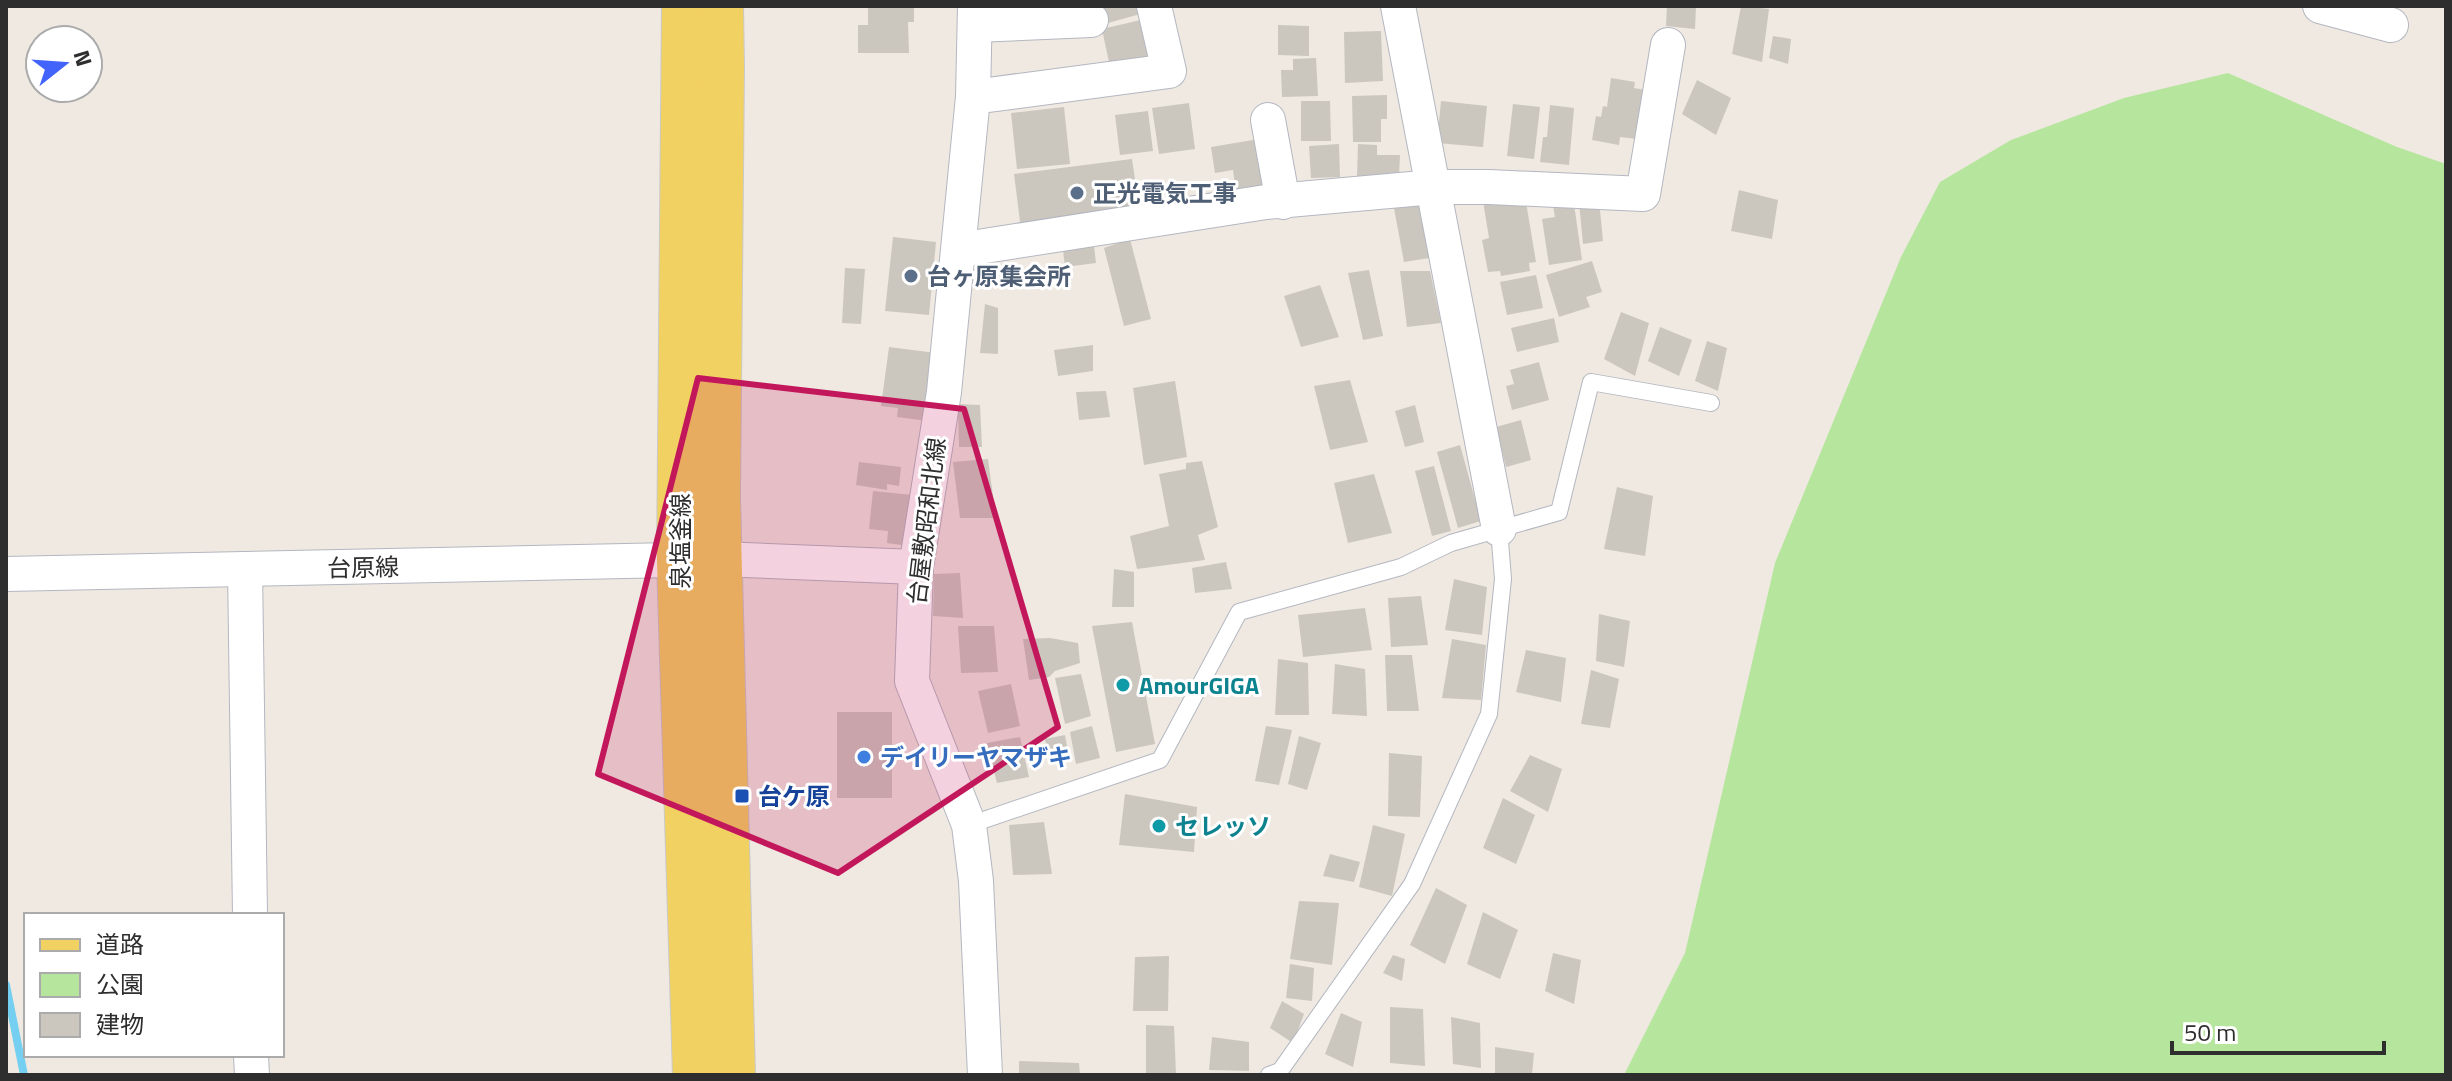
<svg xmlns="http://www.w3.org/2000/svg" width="2452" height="1081" font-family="'Titillium Web','Noto Sans JP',sans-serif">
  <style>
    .green { fill: #b6e59e }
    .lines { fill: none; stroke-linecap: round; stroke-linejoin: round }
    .stream { stroke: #75cff0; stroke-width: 8 }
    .building { fill: #cbc7bf }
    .service-casing { stroke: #b4b7c1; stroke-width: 18 }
    .minor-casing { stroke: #b4b7c1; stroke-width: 36 }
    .primary-casing { stroke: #c9c9c9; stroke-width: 46 }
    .service { stroke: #fff; stroke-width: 16 }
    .minor { stroke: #fff; stroke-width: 34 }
    .primary { stroke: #f2d163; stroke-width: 44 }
    .marked { fill: #c2185b; fill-opacity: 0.2; stroke: #c2185b; stroke-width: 6; stroke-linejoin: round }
    .service-dot { fill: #5c6f8a; stroke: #fff; stroke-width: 3 }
    .culture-dot { fill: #0f9aa8; stroke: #fff; stroke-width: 3 }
    .shop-dot { fill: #3f7fe0; stroke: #fff; stroke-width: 3 }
    .transit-dot { fill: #1a4fb4; stroke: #fff; stroke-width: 3 }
    .labels { text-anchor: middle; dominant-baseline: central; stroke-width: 6; stroke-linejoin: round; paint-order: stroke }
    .service-label { font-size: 24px; font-weight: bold; fill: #4e5e75; stroke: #fff; text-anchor: start }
    .street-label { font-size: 24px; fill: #2e2e2e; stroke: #fff }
    .culture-label { font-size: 24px; font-weight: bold; fill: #0d838f; stroke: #fff; text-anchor: start }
    .shop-label { font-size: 24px; font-weight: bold; fill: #366cbe; stroke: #fff; text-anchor: start }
    .transit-label { font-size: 24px; font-weight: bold; fill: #164399; stroke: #fff; text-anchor: start }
  </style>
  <rect width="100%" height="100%" fill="#efe9e1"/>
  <path class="green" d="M2228 73 2397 147 2446 164V1075H1624L1685 953 1775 563 1901 257 1940 182 2011 140 2124 98Z"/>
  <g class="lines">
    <path class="stream" d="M6 985 24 1075"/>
  </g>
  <g class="building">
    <path d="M868 6H914V22H908L909 53H858V25H868Z"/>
    <path d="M1103 6H1142L1144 13 1108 23Z"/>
    <path d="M1667 6H1696L1695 29 1666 26Z"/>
    <path d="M1741 6 1769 9 1762 62 1732 54Z"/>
    <path d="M1145 19 1154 57 1110 67 1102 29Z"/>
    <path d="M1278 25 1309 26V56L1278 55Z"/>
    <path d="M1381 31 1383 81 1345 83 1344 32Z"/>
    <path d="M1773 36 1791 39 1788 64 1769 58Z"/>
    <path d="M1316 58 1318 96 1282 97 1281 70H1293V59Z"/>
    <path d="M1611 78 1635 82 1634 88 1645 90 1637 139 1620 137 1619 145 1592 140 1596 116 1601 117 1603 106 1607 107Z"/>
    <path d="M1697 80 1731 98 1716 135 1682 114Z"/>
    <path d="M1387 95V119H1381V142H1353L1352 96Z"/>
    <path d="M1301 101H1330L1331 141H1301Z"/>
    <path d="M1441 101 1487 106 1483 147 1437 143Z"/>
    <path d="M1189 103 1195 149 1159 154 1152 108Z"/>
    <path d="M1513 104 1540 107 1534 159 1507 156Z"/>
    <path d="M1550 105 1574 108 1569 165 1540 162 1543 137H1547Z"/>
    <path d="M1064 107 1070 164 1017 169 1011 113Z"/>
    <path d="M1148 111 1153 151 1120 155 1115 115Z"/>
    <path d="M1259 139 1271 194 1237 200 1233 170 1215 173 1211 147Z"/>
    <path d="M1339 144 1340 177 1311 178 1309 146Z"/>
    <path d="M1358 144 1377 145V155H1400L1399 178 1357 177Z"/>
    <path d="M1132 159 1140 212 1021 229 1014 174Z"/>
    <path d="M1424 188 1436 257 1404 262 1391 192Z"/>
    <path d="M1739 190 1778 200 1772 239 1731 231Z"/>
    <path d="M1573 197 1582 260 1549 265 1542 219 1555 217 1552 200Z"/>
    <path d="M1599 200 1603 241 1583 244 1579 202Z"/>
    <path d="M1483 201 1526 202 1536 262 1529 263 1530 271 1501 276 1500 271 1488 272 1482 240 1489 238Z"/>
    <path d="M893 237 936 242 929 315 885 311Z"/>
    <path d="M1130 239 1151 319 1124 326 1104 248Z"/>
    <path d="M1094 246 1096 263 1065 267 1063 250Z"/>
    <path d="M1592 261 1602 292 1586 297 1590 307 1559 317 1546 275Z"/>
    <path d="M845 268 865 269 861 324 842 323Z"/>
    <path d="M1369 270 1383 336 1363 340 1348 273Z"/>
    <path d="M1400 271H1430L1441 323 1407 327Z"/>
    <path d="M1536 275 1543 308 1507 315 1500 282Z"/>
    <path d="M1320 285 1339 337 1301 347 1284 296Z"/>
    <path d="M985 304 998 308V354L980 353Z"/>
    <path d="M1621 312 1649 323 1635 376 1604 359Z"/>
    <path d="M1554 318 1559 342 1517 352 1511 328Z"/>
    <path d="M1660 327 1692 340 1679 376 1648 361Z"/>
    <path d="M1707 341 1727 348 1718 391 1695 381Z"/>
    <path d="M1093 345V371L1058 376 1054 350Z"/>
    <path d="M889 347 936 353 928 421 897 417 898 408 881 406Z"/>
    <path d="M1539 362 1549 400 1512 410 1506 386 1514 384 1510 370Z"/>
    <path d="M1350 380 1368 442 1330 450 1314 386Z"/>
    <path d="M1175 381 1187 457 1144 465 1133 388Z"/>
    <path d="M1106 391 1110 417 1079 420 1076 392Z"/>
    <path d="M958 404 980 405 982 447H959Z"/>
    <path d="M1415 405 1424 442 1405 447 1395 411Z"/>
    <path d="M1521 420 1531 460 1506 467 1496 427Z"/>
    <path d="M1460 445 1481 521 1458 528 1437 452Z"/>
    <path d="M988 459 996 518H960L953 462Z"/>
    <path d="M1202 461 1218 527 1198 535 1205 560 1137 569 1130 536 1169 526 1159 474 1186 469V463Z"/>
    <path d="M859 462 901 467 899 486 887 484V490L856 485Z"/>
    <path d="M1434 466 1451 531 1432 536 1415 471Z"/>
    <path d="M1374 474 1392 533 1348 543 1334 483Z"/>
    <path d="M1617 487 1653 496 1645 556 1604 549Z"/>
    <path d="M873 491 913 495 908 546 887 543 888 531 869 529Z"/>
    <path d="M1226 562 1232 589 1195 593 1192 568Z"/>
    <path d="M1114 569 1134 572V607H1112Z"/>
    <path d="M960 573 963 618 933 616 934 574Z"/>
    <path d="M1454 579 1487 587 1482 635 1445 630Z"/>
    <path d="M1421 596 1428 645 1391 647 1388 598Z"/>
    <path d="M1365 608 1372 650 1303 657 1298 615Z"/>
    <path d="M1599 614 1630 621 1624 667 1596 661Z"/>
    <path d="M1132 622 1155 744 1116 752 1092 626Z"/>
    <path d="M958 626H994L998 672 961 673Z"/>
    <path d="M1050 638 1078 643 1080 663 1055 671 1049 677 1029 680 1023 639Z"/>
    <path d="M1452 639 1486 645 1481 700 1442 698Z"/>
    <path d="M1526 650 1566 658 1561 702 1516 692Z"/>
    <path d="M1385 655H1412L1419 711H1387Z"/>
    <path d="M1278 659 1308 663 1309 715H1275Z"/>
    <path d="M1335 664 1365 669 1367 716 1332 714Z"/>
    <path d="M1591 670 1619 679 1610 728 1581 724Z"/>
    <path d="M1081 674 1091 716 1065 724 1055 678Z"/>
    <path d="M1011 684 1020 726 988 733 978 691Z"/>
    <rect x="837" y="712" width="55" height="86"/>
    <path d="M1092 726 1100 758 1076 764 1070 732Z"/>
    <path d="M1266 726 1292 730 1279 785 1255 781Z"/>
    <path d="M1065 735 1069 758 1050 762 1045 739Z"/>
    <path d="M1299 736 1321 743 1307 790 1288 784Z"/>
    <path d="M1020 737 1029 777 997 783 987 743Z"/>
    <path d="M1389 753 1422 756 1420 817 1388 816Z"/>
    <path d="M1530 755 1562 769 1548 812 1510 791Z"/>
    <path d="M1125 794 1197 807 1194 852 1119 845Z"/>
    <path d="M1503 798 1535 815 1516 864 1483 848Z"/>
    <path d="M1044 822 1052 874 1013 875 1009 825Z"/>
    <path d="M1373 825 1405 834 1392 896 1359 887Z"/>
    <path d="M1330 854 1360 862 1354 882 1323 876Z"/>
    <path d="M1436 888 1467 905 1445 964 1410 945Z"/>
    <path d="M1299 901 1339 903 1332 965 1290 959Z"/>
    <path d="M1483 912 1518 930 1500 979 1467 964Z"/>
    <path d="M1553 953 1581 960 1574 1004 1545 991Z"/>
    <path d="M1393 955 1405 959 1402 981 1383 973Z"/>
    <path d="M1169 956 1168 1011H1133L1135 957Z"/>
    <path d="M1290 964 1314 968 1312 1001 1286 998Z"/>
    <path d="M1282 1001 1304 1014 1293 1043 1270 1028Z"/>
    <path d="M1390 1007 1423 1009 1425 1066 1390 1063Z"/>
    <path d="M1341 1013 1362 1022 1353 1067 1325 1054Z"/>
    <path d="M1451 1017 1480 1023 1481 1068 1453 1064Z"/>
    <path d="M1146 1025 1174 1026 1176 1075H1146Z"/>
    <path d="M1212 1037 1249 1042V1071L1209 1070Z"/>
    <path d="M1495 1047 1534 1053 1532 1075H1495Z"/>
    <path d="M1019 1061 1079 1063 1080 1075H1019Z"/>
  </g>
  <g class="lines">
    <g class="service-casing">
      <g id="service">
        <path d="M969 825 1160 760 1239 612 1401 567 1451 543 1559 512 1591 382 1711 403"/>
        <path d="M1269 1075 1280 1071 1412 884 1489 714 1503 579 1499 529"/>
      </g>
    </g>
    <g class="minor-casing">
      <g id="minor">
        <path d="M975 6 973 97 944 392 916 567 912 681 969 825 976 881 985 1075"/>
        <path d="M1398 6 1499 529"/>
        <path d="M2320 6 2391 25"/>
        <path d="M975 25 1091 20"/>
        <path d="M973 97 1169 71 1154 6"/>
        <path d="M1268 120 1283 202"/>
        <path d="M959 250 1266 202 1434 187H1489L1643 194 1668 45"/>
        <path d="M245 569 250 915"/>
        <path d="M6 574 719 559 916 567"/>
        <path d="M251 1055 252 1075"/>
      </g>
    </g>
    <g class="primary-casing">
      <g id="primary">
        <path d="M684 6 679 560 695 1075"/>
        <path d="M721 6 722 67 718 496 733 1075"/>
      </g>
    </g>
    <use href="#service" class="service"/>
    <use href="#minor" class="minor"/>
    <use href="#primary" class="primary"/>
  </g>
  <path class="marked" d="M698 378 964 409 1058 727 838 873 598 774Z"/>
  <g class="service-dot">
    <circle cx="1077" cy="193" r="8"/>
    <circle cx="911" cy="276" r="8"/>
  </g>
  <g class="culture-dot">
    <circle cx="1123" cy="685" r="8"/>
    <circle cx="1159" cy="826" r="8"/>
  </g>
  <circle class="shop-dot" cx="864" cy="757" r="8"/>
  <rect class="transit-dot" x="734" y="788" width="16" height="16" rx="4"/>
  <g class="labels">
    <g class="service-label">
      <text x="1093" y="193">正光電気工事</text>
      <text x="927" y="276">台ヶ原集会所</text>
    </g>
    <g class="street-label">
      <text transform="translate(926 521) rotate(-83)">台屋敷昭和北線</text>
      <text transform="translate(680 541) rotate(-90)">泉塩釜線</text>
      <text transform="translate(363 567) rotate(-1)">台原線</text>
    </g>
    <g class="culture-label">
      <text x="1139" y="685">AmourGIGA</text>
      <text x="1175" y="826">セレッソ</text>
    </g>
    <g class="shop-label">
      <text x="880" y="757">デイリーヤマザキ</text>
    </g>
    <g class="transit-label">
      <text x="758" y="796">台ケ原</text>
    </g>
  </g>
  <rect width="2452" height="1081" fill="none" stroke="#2e2e2e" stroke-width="16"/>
  <rect x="24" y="913" width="260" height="144" fill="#ffffff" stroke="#ababab" stroke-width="2"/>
  <rect x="40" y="939" width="40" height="12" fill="#f2d163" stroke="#ababab" stroke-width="2"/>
  <text x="96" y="953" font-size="24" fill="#2e2e2e">道路</text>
  <rect x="40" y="973" width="40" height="24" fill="#b6e59e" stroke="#ababab" stroke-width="2"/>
  <text x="96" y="993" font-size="24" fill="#2e2e2e">公園</text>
  <rect x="40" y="1013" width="40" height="24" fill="#cbc7bf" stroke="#ababab" stroke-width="2"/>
  <text x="96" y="1033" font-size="24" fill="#2e2e2e">建物</text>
  <g transform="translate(64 64) rotate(73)"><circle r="38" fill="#ffffff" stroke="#ababab" stroke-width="2"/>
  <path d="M0-6L14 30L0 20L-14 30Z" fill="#4264fb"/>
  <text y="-12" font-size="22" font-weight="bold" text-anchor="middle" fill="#2e2e2e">N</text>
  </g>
  <path d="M2172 1041v12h212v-12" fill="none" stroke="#2e2e2e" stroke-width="4"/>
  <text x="2184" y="1041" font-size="24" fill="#2e2e2e" stroke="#ffffff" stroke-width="6" paint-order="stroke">50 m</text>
</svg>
